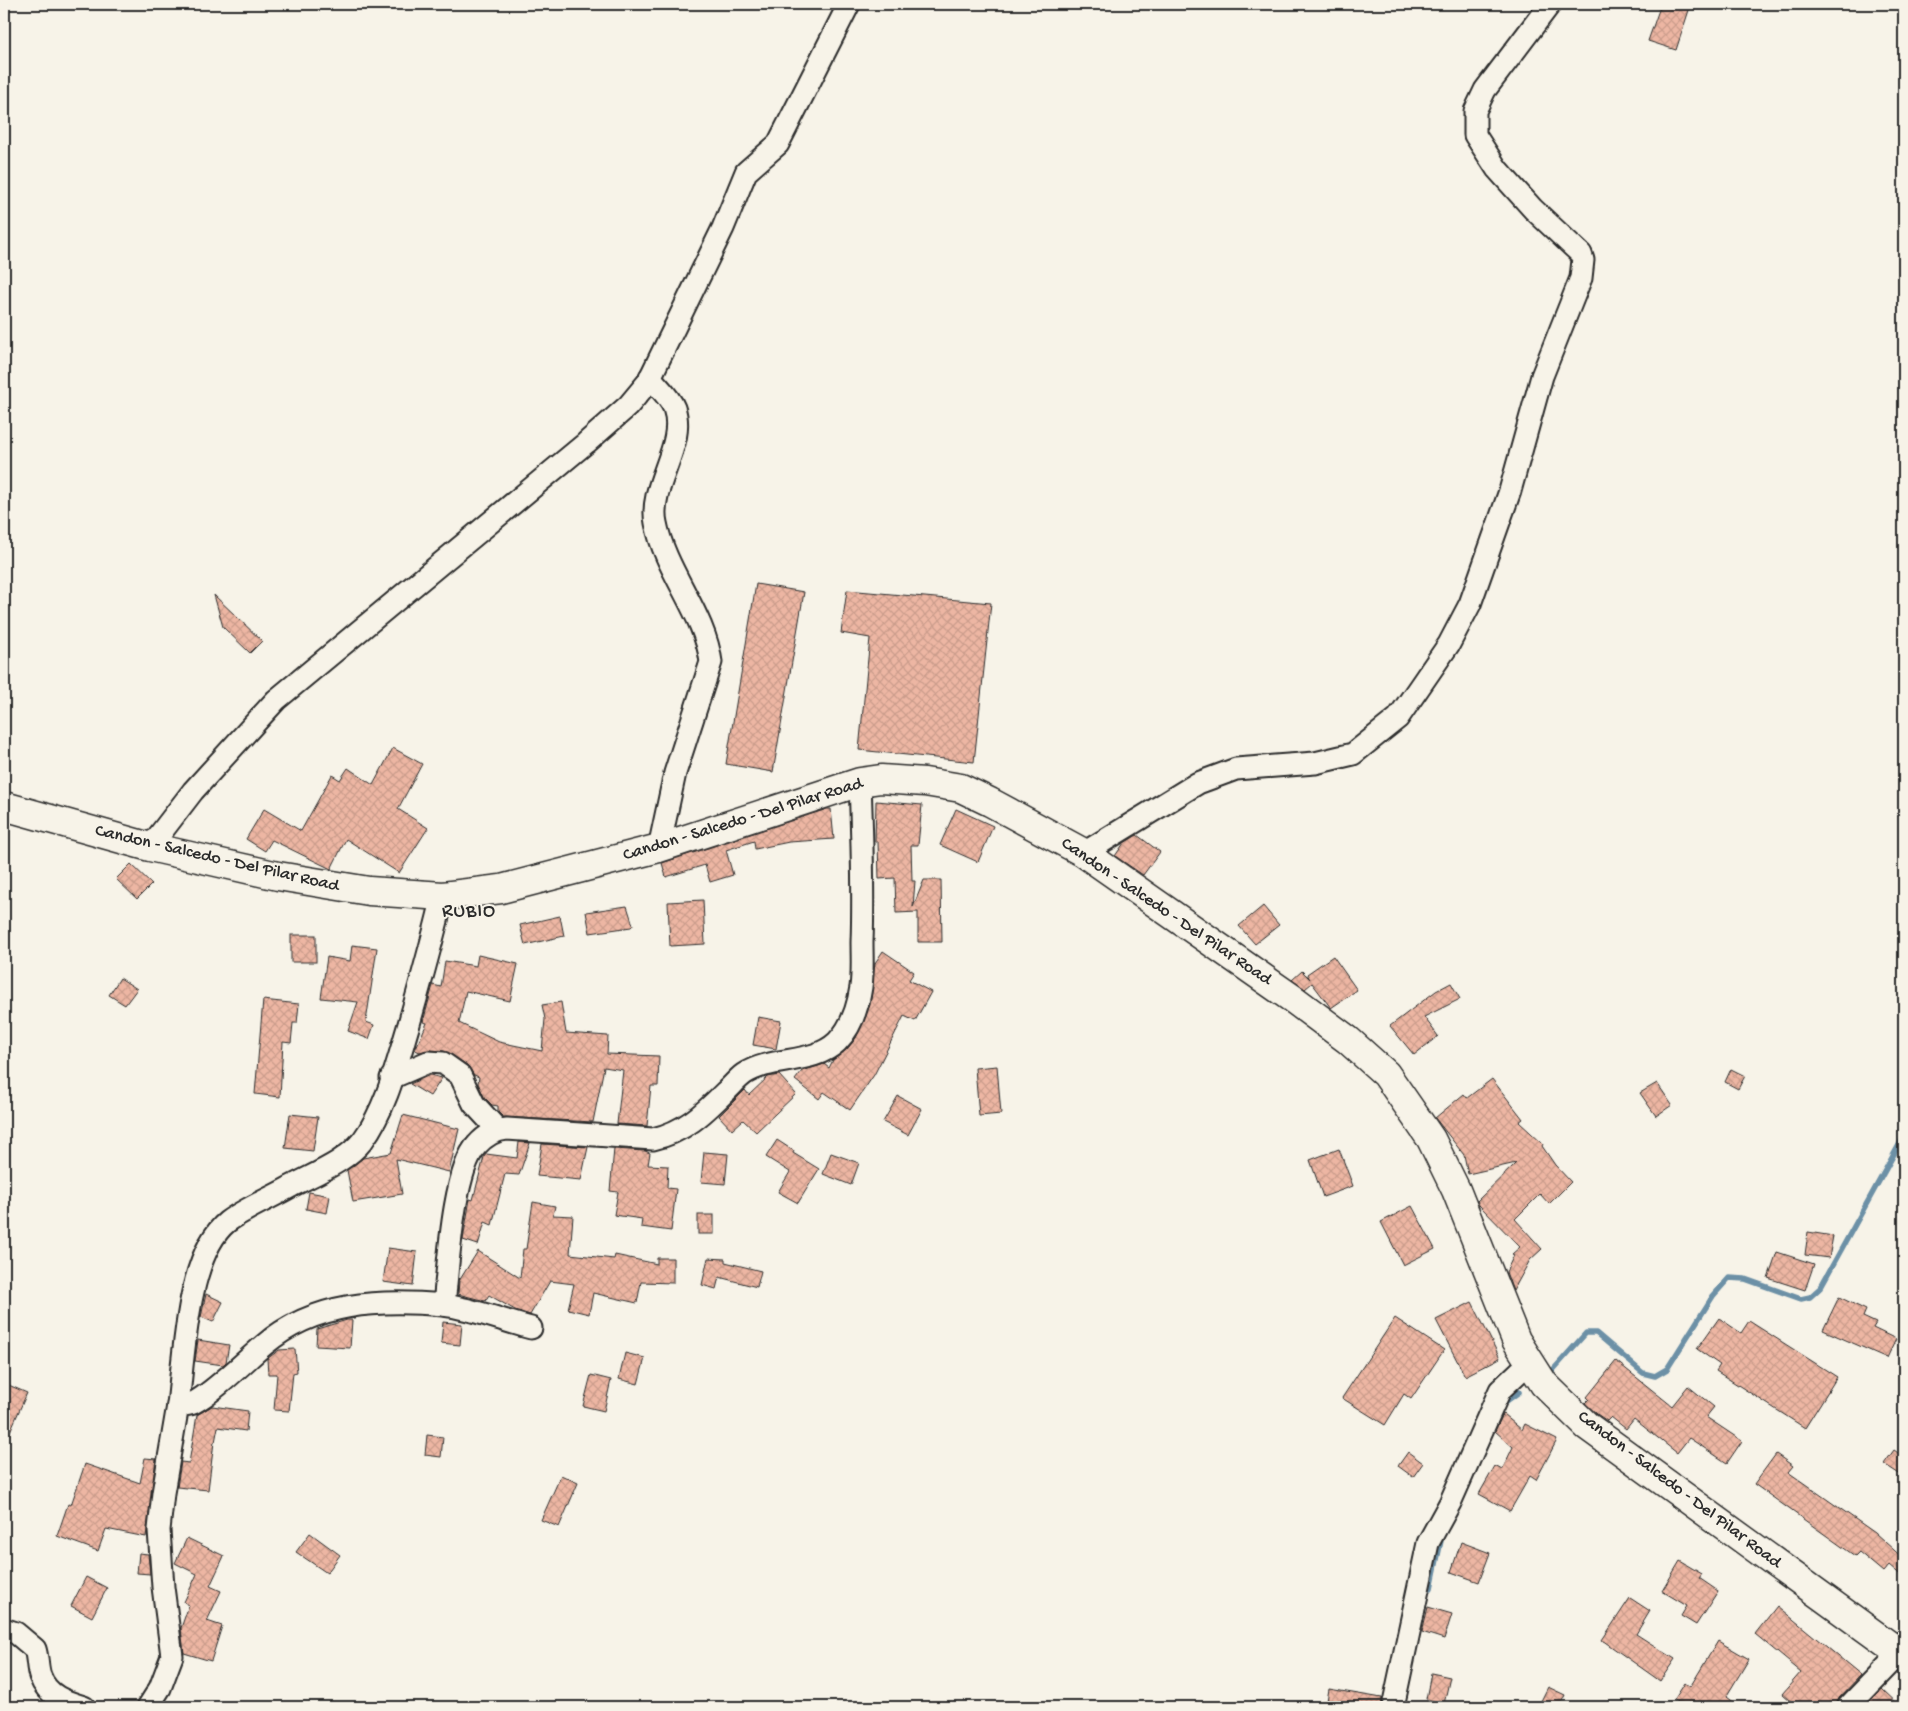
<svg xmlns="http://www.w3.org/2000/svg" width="1908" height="1711" font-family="'Gochi Hand',sans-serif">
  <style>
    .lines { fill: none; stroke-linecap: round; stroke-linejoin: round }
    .stream { stroke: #6c90a6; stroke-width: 5.5 }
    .building { fill: url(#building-cross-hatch); stroke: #2b2b2b }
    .minor-casing { stroke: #2b2b2b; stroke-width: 25 }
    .secondary-casing { stroke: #2b2b2b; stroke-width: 31 }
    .minor { stroke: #f7f3e8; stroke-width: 21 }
    .secondary { stroke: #f7f3e8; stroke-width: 28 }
    .labels { text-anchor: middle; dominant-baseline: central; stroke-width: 4; stroke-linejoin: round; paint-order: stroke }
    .street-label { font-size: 18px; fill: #2b2b2b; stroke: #f7f3e8 }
    .quarter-label { font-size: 20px; letter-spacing: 1px; fill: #2b2b2b; stroke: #f7f3e8 }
  </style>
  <defs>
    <pattern id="building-cross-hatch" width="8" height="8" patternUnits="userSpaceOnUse" patternTransform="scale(1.25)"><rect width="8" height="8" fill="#edb6a3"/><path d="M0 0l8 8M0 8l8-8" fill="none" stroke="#cb9d8c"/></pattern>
  </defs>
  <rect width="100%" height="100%" fill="#f7f3e8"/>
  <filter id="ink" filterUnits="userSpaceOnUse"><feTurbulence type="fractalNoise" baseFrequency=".02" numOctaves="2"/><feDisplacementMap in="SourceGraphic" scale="10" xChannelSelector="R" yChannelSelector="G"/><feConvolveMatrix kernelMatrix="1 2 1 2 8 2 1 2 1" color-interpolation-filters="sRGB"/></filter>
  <g filter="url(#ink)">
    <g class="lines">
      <g class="stream">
        <path d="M1553 1370 1586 1333H1596L1643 1373 1655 1376 1667 1369 1713 1296 1729 1278 1745 1279 1801 1299 1810 1297 1820 1288 1904 1136"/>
        <path d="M1501 1405 1519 1392"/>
        <path d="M1431 1588 1442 1536"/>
      </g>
    </g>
    <g class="building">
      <path d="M1661 4H1691L1676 50 1648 41Z"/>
      <path d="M756 584 804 592 773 772 726 764Z"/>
      <path d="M847 590 991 603 974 762 859 750 870 638 841 633Z"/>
      <path d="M214 595 262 641 250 653 223 627Z"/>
      <path d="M393 748 422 764 398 809 428 828 399 873 346 839 331 869 272 840 265 851 246 839 264 809 301 831 332 775 340 780 348 768 373 785Z"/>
      <path d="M876 801 922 805 918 845H911L912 881H915L913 907 924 880H941L942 942H918V912L896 913 895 878 879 879 878 842H875Z"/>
      <path d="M827 809H831L834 839 789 842 755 849 754 841 726 850 733 875 710 882 705 865 666 877 662 863Z"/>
      <path d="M956 809 993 826 978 862 940 845Z"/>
      <path d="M1137 835 1160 852 1143 875 1115 856 1124 843Z"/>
      <path d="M131 864 152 884 137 899 116 879Z"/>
      <path d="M703 900 705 944 670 946 668 902Z"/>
      <path d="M627 906 633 925 631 927 590 933 586 912Z"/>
      <path d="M1263 906 1279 925 1255 944 1239 926Z"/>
      <path d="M560 916 564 936 525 945 520 925Z"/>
      <rect x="291" y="935" width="25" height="27"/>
      <path d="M352 945 377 948 366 1022 374 1025 369 1039 348 1031 358 1002 321 998 327 957 350 961Z"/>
      <path d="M883 951 914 972 909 980 931 992 915 1021 904 1016 874 1075 850 1110 824 1092 819 1099 795 1080 802 1071 824 1064 829 1068 833 1060 846 1050 856 1038 870 1005 875 963Z"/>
      <path d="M478 955 518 964 510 1001 466 991 459 1023 499 1042 542 1051 545 1019 542 1005 561 1002 566 1033 608 1036 607 1054 659 1056 658 1086H651L647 1126 617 1124 623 1070 604 1067 593 1122 503 1117 498 1112V1106L492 1105 484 1097 478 1083 479 1077 474 1075 467 1065 444 1051 429 1050 420 1052 415 1050 427 1023 423 1022 433 985 441 987 445 961 476 966Z"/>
      <path d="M1333 956 1357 990 1331 1008 1312 983 1305 989 1292 980 1302 971 1310 979 1307 974Z"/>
      <path d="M120 978 137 989 125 1005 109 995Z"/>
      <path d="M1451 983 1460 999 1424 1017 1438 1036 1414 1055 1390 1026 1436 991Z"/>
      <path d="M263 1000 299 1004 297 1023H293L291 1043 283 1042 280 1097 255 1094Z"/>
      <path d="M758 1017 781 1021 776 1049 753 1045Z"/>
      <path d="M997 1066 1001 1114 979 1116 975 1068Z"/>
      <path d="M1731 1069 1745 1076 1738 1089 1725 1082Z"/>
      <path d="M430 1075 442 1078 430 1096 410 1084Z"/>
      <path d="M779 1075 796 1094 756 1132 743 1120 732 1130 719 1116 745 1090 749 1095 768 1077Z"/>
      <path d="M1492 1079 1523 1119 1519 1122 1543 1144 1542 1146 1555 1165 1571 1182 1549 1204 1540 1194 1515 1219 1542 1249 1530 1260 1513 1291 1506 1272 1514 1255 1512 1254 1520 1247 1479 1205 1477 1201 1516 1163 1468 1174 1464 1155 1435 1118 1464 1094 1467 1098Z"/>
      <path d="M1657 1083 1672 1105 1656 1116 1640 1093Z"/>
      <path d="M898 1096 922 1109 908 1135 883 1122Z"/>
      <path d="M290 1114 318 1117 313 1151 285 1148Z"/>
      <path d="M403 1115 459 1129 449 1172 396 1159 402 1194 353 1202 347 1170 363 1158 391 1153Z"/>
      <path d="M777 1140 794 1151 793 1153 819 1169 798 1203 778 1192 790 1172 766 1157Z"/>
      <path d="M519 1142 530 1143 519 1175 505 1174 492 1225 485 1222 478 1245 463 1240 470 1199 473 1200 484 1157 486 1154 517 1158Z"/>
      <path d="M542 1144 588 1147 581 1180 537 1176Z"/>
      <path d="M614 1149 645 1151 650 1153 648 1165 668 1166 667 1188 676 1189 671 1231 641 1227 642 1219 614 1215 618 1192 610 1191Z"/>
      <path d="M1339 1149 1353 1186 1323 1197 1310 1160Z"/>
      <path d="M704 1152 728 1154 725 1184 701 1182Z"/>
      <path d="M831 1153 859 1163 851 1185 823 1174Z"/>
      <path d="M309 1192 330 1196 327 1213 306 1209Z"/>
      <path d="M533 1202 555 1206 553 1215 573 1216 570 1254 614 1259 615 1255 657 1264V1258H673V1283L641 1282 637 1303 593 1293 589 1314 568 1309 574 1284 550 1281 530 1315 515 1310 489 1295 485 1301 458 1294 459 1281 478 1251 520 1278 523 1249H526Z"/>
      <path d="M1412 1206 1435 1249 1403 1265 1381 1222Z"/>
      <rect x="698" y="1215" width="16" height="19"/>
      <path d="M1808 1232 1833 1236 1829 1258 1805 1255Z"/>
      <path d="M388 1248 417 1252 413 1286 383 1282Z"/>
      <path d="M1777 1252 1814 1264 1805 1290 1768 1278Z"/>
      <path d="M708 1258 725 1259V1262L761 1271 757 1287 719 1277 716 1289 702 1285Z"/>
      <path d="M206 1294 223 1302 213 1322 201 1317Z"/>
      <path d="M1839 1297 1866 1310 1863 1317 1876 1323 1873 1328 1896 1339 1887 1358 1823 1330Z"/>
      <path d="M1472 1302 1500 1358 1465 1376 1436 1320Z"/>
      <path d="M1395 1318 1444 1350 1411 1399 1404 1394 1385 1425 1342 1398Z"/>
      <path d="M1719 1318 1741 1333 1749 1321 1837 1377 1805 1428 1716 1371 1720 1365 1697 1349Z"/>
      <path d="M347 1320H352L350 1348 316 1346 317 1329Z"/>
      <path d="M443 1322 462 1324 460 1345 441 1343Z"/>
      <path d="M198 1340 229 1345 226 1362 223 1365 195 1361Z"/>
      <path d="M295 1349 297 1372 293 1373 289 1411 274 1410 277 1374H268L267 1359 279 1350Z"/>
      <path d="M625 1353 645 1358 638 1384 619 1379Z"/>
      <path d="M1616 1361 1672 1406 1688 1386 1714 1407 1706 1417 1742 1441 1727 1463 1689 1438 1677 1453 1634 1419 1626 1429 1611 1417 1607 1421 1597 1414 1585 1403 1589 1399 1587 1397Z"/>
      <path d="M591 1375 611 1380 604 1411 583 1406Z"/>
      <path d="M4 1383 27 1393 4 1445Z"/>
      <path d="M212 1406 248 1411 246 1431 218 1427 215 1442H214L208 1490 177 1487 181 1462 189 1463 197 1415Z"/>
      <path d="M1503 1414 1522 1430 1525 1424 1557 1440 1536 1480 1530 1476 1510 1511 1479 1494 1495 1466 1502 1470 1513 1447 1495 1431Z"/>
      <path d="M427 1435 443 1437 441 1457 425 1455Z"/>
      <path d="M1894 1450 1904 1457V1477L1884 1464Z"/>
      <path d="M1408 1452 1423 1463 1413 1477 1398 1466Z"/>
      <path d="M1776 1454 1793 1466 1788 1472 1875 1533 1904 1559V1578L1889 1565 1883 1572 1859 1552 1855 1556 1754 1484Z"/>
      <path d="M145 1458 156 1459 146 1537 106 1529 98 1551 57 1536 68 1504 71 1505 85 1464 140 1483Z"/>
      <path d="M561 1475 578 1483 559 1527 541 1520Z"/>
      <path d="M310 1533 340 1555 327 1573 296 1552Z"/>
      <path d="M187 1538 224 1556 210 1586 221 1591 207 1621 222 1626 211 1661 184 1653 181 1628 189 1605 184 1602 197 1574 175 1563Z"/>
      <path d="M1461 1542 1490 1553 1479 1582 1451 1572Z"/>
      <path d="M139 1553 148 1554 150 1574 137 1573Z"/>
      <path d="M1680 1561 1702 1574 1699 1578 1718 1591 1696 1625 1681 1616 1687 1606 1662 1591Z"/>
      <path d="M86 1577 107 1588 92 1617 71 1606Z"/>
      <path d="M1630 1598 1650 1611 1636 1634 1675 1659 1660 1681 1602 1640Z"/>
      <path d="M1777 1606 1861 1675 1839 1698 1836 1707H1797L1782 1694 1801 1672 1755 1634Z"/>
      <path d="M1428 1607 1452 1614 1444 1639 1422 1632Z"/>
      <path d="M1718 1641 1749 1659 1726 1697 1739 1707H1686L1674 1700 1685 1683 1690 1687Z"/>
      <path d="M1431 1673 1450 1677 1444 1704 1426 1699Z"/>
      <path d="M1548 1687 1565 1695 1559 1707 1541 1701Z"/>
      <path d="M1329 1689 1382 1698 1381 1707H1326Z"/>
      <path d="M1882 1689 1901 1707H1865Z"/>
    </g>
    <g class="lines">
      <g class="minor-casing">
        <g id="minor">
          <path d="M650 377C657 386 670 397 674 408 687 445 648 486 656 523 665 571 705 614 711 662L675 773 659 848"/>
          <path d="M150 847 193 791 276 700 586 443 628 406 648 382 723 228 746 172 778 144 849 4"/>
          <path d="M1084 853 1198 783 1236 769 1315 763 1353 754 1398 718 1449 644 1470 604 1510 491 1542 376 1581 278 1583 260 1581 254 1533 209 1497 169 1475 135V111L1485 90 1550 4"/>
          <path d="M391 1078 428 1062 443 1063 460 1075 474 1104 498 1130"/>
          <path d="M444 1305C448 1269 453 1170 477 1145 485 1136 495 1130 507 1129L653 1139C684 1132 703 1114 725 1092 731 1087 737 1079 744 1074 772 1056 813 1065 837 1042 851 1028 858 1007 861 987 863 972 862 957 862 942 864 888 862 835 860 782"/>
          <path d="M178 1405C184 1356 187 1255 227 1222 244 1209 271 1198 290 1187 314 1174 346 1162 363 1140 387 1107 397 1063 409 1024 421 981 433 939 443 896"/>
          <path d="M4 1629 16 1633 35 1649C38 1658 37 1668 40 1676 47 1696 66 1702 84 1707"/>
          <path d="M148 1707 160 1688 172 1656 163 1587 159 1530 163 1493 178 1405C183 1405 189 1405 193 1403 212 1394 246 1360 264 1345 314 1302 380 1299 443 1305 471 1308 504 1321 531 1328"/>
          <path d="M1393 1707 1428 1543 1450 1503 1500 1390 1519 1372 1531 1364"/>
          <path d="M1848 1707 1900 1653"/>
        </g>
      </g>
      <g class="secondary-casing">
        <path id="secondary" d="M4 806 150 847 278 876 369 891 443 896 501 889 659 848 860 782 881 779 925 782 961 788 990 802 1084 853 1293 999 1348 1040 1386 1074 1431 1139 1456 1190 1516 1340 1544 1384 1587 1426 1904 1656"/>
      </g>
      <use href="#minor" class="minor"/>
      <use href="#secondary" class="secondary"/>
    </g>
  </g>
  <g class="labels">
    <g class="street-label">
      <text transform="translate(743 820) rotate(-17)">Candon - Salcedo - Del Pilar Road</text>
      <text transform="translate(217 859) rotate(13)">Candon - Salcedo - Del Pilar Road</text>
      <text transform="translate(1166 912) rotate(34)">Candon - Salcedo - Del Pilar Road</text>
      <text transform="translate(1679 1490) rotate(37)">Candon - Salcedo - Del Pilar Road</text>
    </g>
    <g class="quarter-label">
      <text x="469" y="912">RUBIO</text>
    </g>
  </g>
  <rect width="1908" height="1711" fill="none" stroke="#f7f3e8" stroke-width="20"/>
  <rect x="10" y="10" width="1888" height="1691" fill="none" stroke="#2b2b2b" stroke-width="2" filter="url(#ink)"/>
</svg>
